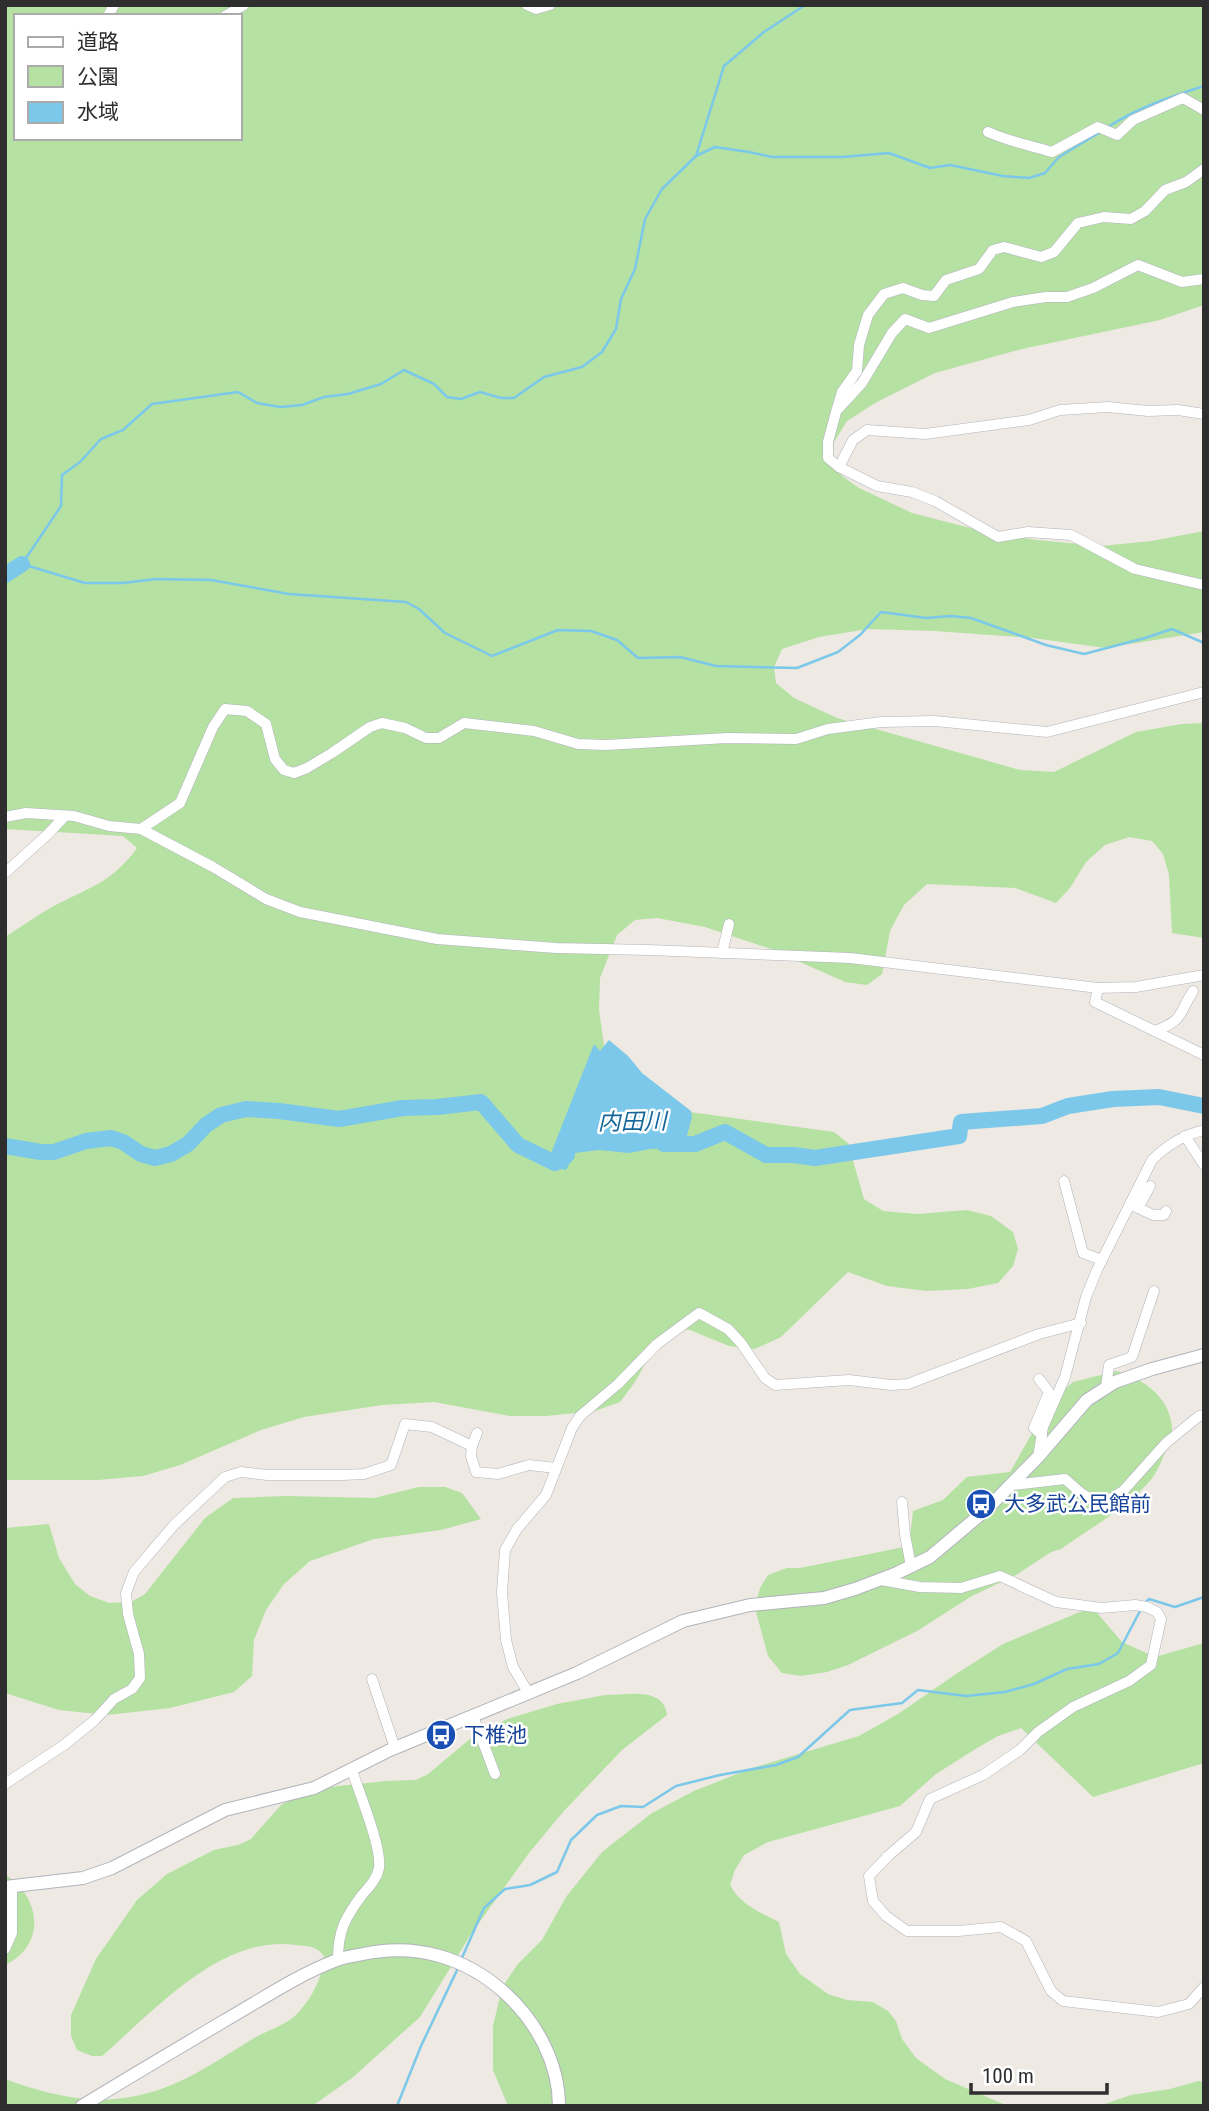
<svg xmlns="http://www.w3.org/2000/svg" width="1209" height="2111" font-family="'Roboto Condensed','Noto Sans JP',sans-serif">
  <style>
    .green { fill: #b5e1a2; fill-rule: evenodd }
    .water { fill: #7bc8ea }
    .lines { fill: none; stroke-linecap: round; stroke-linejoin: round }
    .stream { stroke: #7bc8ea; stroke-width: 2.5 }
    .river { stroke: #7bc8ea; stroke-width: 16 }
    .minor-casing { stroke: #b2b3bd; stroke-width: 11 }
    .tertiary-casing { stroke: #b2b3bd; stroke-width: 14 }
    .minor { stroke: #fff; stroke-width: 10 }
    .tertiary { stroke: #fff; stroke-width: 12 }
    .labels { text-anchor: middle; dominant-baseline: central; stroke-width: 5; stroke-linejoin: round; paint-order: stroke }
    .transit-label { font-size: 21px; fill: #164399; stroke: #fff; text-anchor: start }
    .water-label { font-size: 23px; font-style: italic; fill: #15679b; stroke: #fff }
  </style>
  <rect width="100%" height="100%" fill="#eee9e2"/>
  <g class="green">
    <path d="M5 5H1204V305L1160 320 1022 349 935 373 875 403 847 421 834 442 833 460 842 476 859 488 912 513 978 530 1037 540 1101 546 1152 541 1204 531V632L1105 648 1033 638 935 631 868 629 819 637 782 649 774 667 776 683 794 698 837 718 1020 770 1054 772 1136 732 1182 724 1204 723V938L1172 933 1169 875 1163 854 1152 841 1129 837 1105 845 1086 862 1070 888 1056 903 1015 888 927 884 904 905 890 931 882 974 867 985 845 982 771 949 705 927 657 918 635 920 617 935 600 978 599 1010 604 1045 614 1069 690 1112 834 1132 848 1143 864 1199 883 1211 918 1214 967 1210 991 1216 1013 1232 1018 1249 1013 1266 998 1283 968 1289 926 1291 887 1286 848 1272 781 1337 755 1349 729 1346 690 1330 674 1328 652 1352 635 1382 620 1402 595 1411 546 1416H510L434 1402 382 1405 304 1417 261 1430 180 1465 143 1476 98 1480H5V937C21 927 36 916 52 907 89 887 111 884 137 848L123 836 5 829ZM16 16H240V138H16Z"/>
    <path d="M1117 1371C1147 1380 1174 1401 1172 1435 1171 1441 1167 1449 1164 1455 1160 1465 1155 1476 1148 1483 1124 1510 1090 1528 1061 1549L1051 1552 1016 1575 972 1596 917 1631 848 1665 827 1672 801 1676 782 1673 768 1656 755 1608 760 1588 768 1575 787 1568H800L909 1546 913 1511 943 1500 967 1477 1010 1472 1050 1402 1073 1382Z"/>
    <path d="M419 1487H445L462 1493 481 1519 441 1530 374 1539 310 1561 284 1584 266 1610 254 1640 252 1676 234 1692 170 1708 107 1715 59 1710 5 1693V1528L49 1524 59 1558 75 1584 90 1596 109 1603 131 1602 145 1594 205 1518 233 1498 287 1496 374 1498Z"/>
    <path d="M1092 1607 1122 1642 1155 1657 1204 1643V1763L1093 1797 1021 1728 998 1736 977 1748 936 1774 900 1806 768 1842 744 1855 735 1870 730 1885C741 1905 759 1912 779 1922L786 1954 800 1974 828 1994 847 2000 873 2002 888 2011 896 2021 902 2039 916 2058 945 2079 1008 2106H508L493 2070V2026L502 1988 517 1965 542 1940 566 1897 602 1852 652 1813 694 1791 752 1768 859 1736 898 1714 959 1672 1003 1644Z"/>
    <path d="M605 1695C626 1695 664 1686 667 1715L622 1750 563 1812 529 1853 471 1934 420 2017 352 2078 312 2106H5V2079C40 2092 77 2102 115 2099 173 2094 209 2065 256 2037 269 2030 288 2024 298 2013 313 1996 322 1979 324 1956 315 1945 310 1947 296 1945 221 1934 153 2012 102 2056H92L77 2050 71 2036V2015L96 1959 137 1900 167 1874 214 1850 238 1845 251 1839 281 1805 303 1792 338 1786 387 1781 416 1780 428 1774 470 1739 507 1719 557 1704Z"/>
    <path d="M5 1874C11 1879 18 1884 22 1889 43 1917 37 1950 5 1965Z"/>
    <path d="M1198 2081 1204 2082V2106H1099L1131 2095 1170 2089Z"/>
  </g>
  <path class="water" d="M609 1040 628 1056 642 1073 691 1111 692 1117 684 1147 650 1149 629 1153 599 1150 575 1153 566 1170 546 1166 594 1044 600 1051Z"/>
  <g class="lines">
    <g class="stream">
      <path d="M1108 127C1137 108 1170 97 1204 86"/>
      <path d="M1102 131 1059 157 1045 173 1029 178 1003 176 950 165 930 168 889 153 842 157H772L749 152 715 147 696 156 662 189 645 219 635 269 621 299 616 329 602 352 582 367 544 377 514 398H501L480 392 461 399 447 397 434 384 404 370 381 384 348 394 324 397 302 405 280 407 257 403 238 392 152 404 123 430 101 439 80 462 62 475 61 506 22 564 85 583H123L156 579 211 580 289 594 406 602 419 609 445 633 492 656 558 630 591 631 617 640 638 658 680 657 716 666 797 668 838 652 860 635 881 612 926 618 951 616 971 618 1046 645 1084 654 1145 638 1172 629 1204 643"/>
      <path d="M696 156 724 66 764 32 805 5"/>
      <path d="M1145 1603 1149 1599 1175 1607 1204 1597"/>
      <path d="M461 1960 484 1908 505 1889 530 1885 557 1872 571 1840 597 1815 621 1806 643 1807 676 1786 720 1775 776 1765 798 1757 850 1710 902 1703 918 1690 966 1696 1005 1692 1034 1684 1067 1669 1099 1664 1118 1653 1141 1609"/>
      <path d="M397 2106 421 2046 459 1966"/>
    </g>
    <g class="river">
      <path d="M5 575 22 564"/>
      <path d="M664 1144H695L725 1132 766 1155H794L815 1158 959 1136 961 1122 1042 1116 1068 1106 1113 1099 1159 1097 1204 1106"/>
      <path d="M5 1146 41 1152H54L86 1141 111 1138 123 1142 141 1154 155 1158 171 1154 188 1144 206 1125 221 1115 246 1109 279 1111 339 1119 403 1108 437 1107 481 1102 518 1145 555 1163 567 1155"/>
    </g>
    <g class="minor-casing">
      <g id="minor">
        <path d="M527 5 536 9 550 5"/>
        <path d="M108 16 114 5"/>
        <path d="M225 16 244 5"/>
        <path d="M988 132C1010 142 1029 145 1052 152L1098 127 1117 135 1133 120 1183 98 1204 110"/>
        <path d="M1204 169 1186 182 1165 190 1145 211 1131 219 1104 217 1078 223 1054 252 1041 257 1004 247 993 250 979 269 946 280 934 296 922 295 903 288 884 294 868 315 859 345 857 371 842 392 836 412 828 442V458L839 467 877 486 912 492 935 501 998 537 1028 532 1071 535 1135 569 1204 585"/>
        <path d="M838 409 862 383 892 333 905 319 929 328 1013 302 1046 297H1067L1093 288 1138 265 1182 282 1204 279"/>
        <path d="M839 467 853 440 867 430 925 434 1029 420 1060 410 1108 407 1148 411 1178 410 1204 414"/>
        <path d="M5 817 26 813 74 816 109 826 141 829 213 867 266 899 300 912 437 939 556 948 649 950 850 958 1098 988 1136 987 1204 975"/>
        <path d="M141 829 180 803 213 727 225 709 247 711 266 724 275 759 284 770 294 773 307 768 332 753 370 727 382 723 405 728 426 738H439L464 723 534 731 578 744 606 745 727 738 796 739 828 729 881 722 935 721 1047 732 1204 692"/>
        <path d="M5 873 48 834 64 817"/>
        <path d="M722 953 729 924"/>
        <path d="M1098 988 1095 1002 1204 1055"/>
        <path d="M1155 1031C1184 1020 1178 1015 1193 991"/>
        <path d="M1185 1136 1204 1165"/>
        <path d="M1064 1181 1083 1253 1102 1260"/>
        <path d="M1130 1204 1153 1215H1164L1166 1211"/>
        <path d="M1138 1208 1150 1186"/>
        <path d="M1039 1379 1049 1392 1034 1428 1042 1435"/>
        <path d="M1106 1388 1109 1365 1132 1357 1154 1291"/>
        <path d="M472 1446 477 1433"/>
        <path d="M1038 1457 1043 1427 1065 1377 1086 1297 1097 1270 1152 1160C1167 1145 1183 1135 1204 1130"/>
        <path d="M1013 1485 1065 1479 1081 1493 1095 1502 1112 1498 1123 1491 1166 1443 1199 1416 1204 1415"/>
        <path d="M902 1502 905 1535 911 1566"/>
        <path d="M881 1580 920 1587 961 1588 1000 1576 1056 1602 1102 1608 1135 1605 1147 1607 1157 1612 1161 1619 1151 1665 1129 1681 1073 1707 1038 1732 1020 1750 983 1775 930 1799 916 1832 888 1856 869 1876 873 1901 886 1916 907 1931H958L1001 1927 1026 1941 1051 1991 1063 2001 1158 2012 1189 2004 1204 1987"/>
        <path d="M372 1679 395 1748"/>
        <path d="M529 1694 513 1667 506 1640 502 1592 505 1550 517 1529 546 1495 572 1428 580 1416 618 1384 657 1344 699 1313 728 1329 741 1343 765 1378 775 1385 849 1380 891 1385 908 1384 1039 1334 1081 1323"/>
        <path d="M473 1716 495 1774"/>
        <path d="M5 1784 64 1745 95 1720 114 1699 132 1689 140 1678 139 1654 128 1614 126 1593 134 1572 174 1525 225 1477 241 1472 267 1475H343L364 1474 391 1465 405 1424 432 1427 472 1446 471 1456 476 1472 498 1474 529 1465 556 1468"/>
        <path d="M5 1949 12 1933V1887"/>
        <path d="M338 1959C338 1931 345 1918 362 1895 369 1887 377 1879 379 1868 382 1847 359 1793 352 1770"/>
      </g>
    </g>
    <g class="tertiary-casing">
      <g id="tertiary">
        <path d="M5 1887 83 1878 112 1868 225 1810 314 1788 390 1750 577 1673 683 1621 750 1605 824 1598 855 1589 897 1573 930 1557 987 1509 1038 1457 1087 1400 1115 1382 1152 1369 1204 1355"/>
        <path d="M82 2106C129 2077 177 2049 224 2021 261 2000 297 1975 337 1960 345 1957 354 1956 363 1954 416 1943 465 1957 505 1993 536 2021 559 2063 559 2106"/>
      </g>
    </g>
    <use href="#minor" class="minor"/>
    <use href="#tertiary" class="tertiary"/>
  </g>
  <defs>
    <g id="bus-disc" transform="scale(1.575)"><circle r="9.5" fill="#1a4fb4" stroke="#fff"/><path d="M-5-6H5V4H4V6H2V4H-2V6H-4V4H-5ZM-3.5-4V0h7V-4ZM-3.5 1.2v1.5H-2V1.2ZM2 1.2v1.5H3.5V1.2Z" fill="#fff"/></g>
  </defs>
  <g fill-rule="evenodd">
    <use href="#bus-disc" x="981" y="1504"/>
    <use href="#bus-disc" x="441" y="1735"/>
  </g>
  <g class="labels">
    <g class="transit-label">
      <text x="1004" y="1504">大多武公民館前</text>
      <text x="464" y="1735">下椎池</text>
    </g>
    <g class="water-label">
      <text transform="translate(632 1122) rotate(-1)">内田川</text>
    </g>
  </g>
  <rect width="1209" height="2111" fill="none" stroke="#2e2e2e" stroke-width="14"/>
  <rect x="14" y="14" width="228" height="126" fill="#ffffff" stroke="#ababab" stroke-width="2"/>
  <rect x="28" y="37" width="35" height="10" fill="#ffffff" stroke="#ababab" stroke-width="2"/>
  <text x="77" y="49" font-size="21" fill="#2e2e2e">道路</text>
  <rect x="28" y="66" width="35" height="21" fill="#b5e1a2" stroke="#ababab" stroke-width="2"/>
  <text x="77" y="84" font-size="21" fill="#2e2e2e">公園</text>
  <rect x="28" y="102" width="35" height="21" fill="#7bc8ea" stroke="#ababab" stroke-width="2"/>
  <text x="77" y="119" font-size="21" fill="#2e2e2e">水域</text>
  <path d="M971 2083v10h136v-10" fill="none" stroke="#2e2e2e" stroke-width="3.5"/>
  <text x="982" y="2083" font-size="21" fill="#2e2e2e" stroke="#ffffff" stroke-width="5" paint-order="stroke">100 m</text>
</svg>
